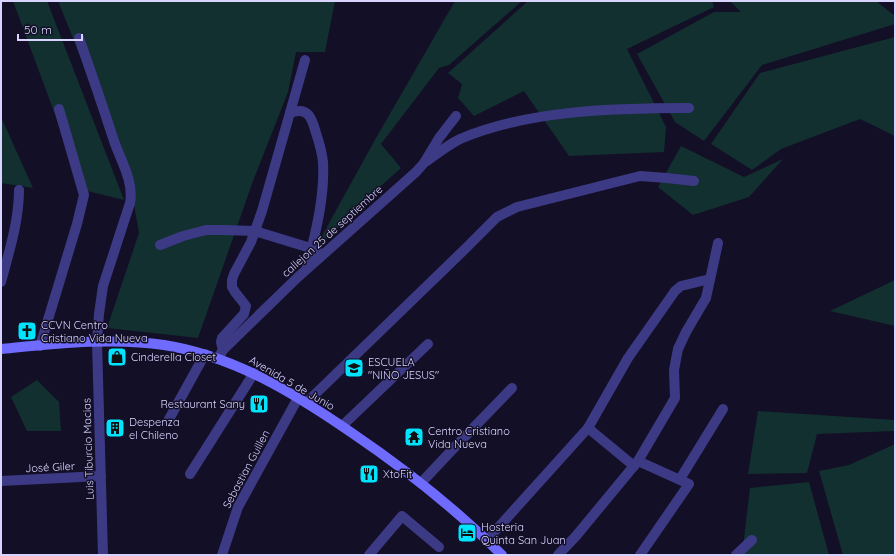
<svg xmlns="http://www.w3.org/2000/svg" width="896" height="556" font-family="Quicksand,sans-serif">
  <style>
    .green { fill: #12302f }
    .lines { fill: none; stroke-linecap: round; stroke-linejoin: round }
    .street { stroke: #3d3a85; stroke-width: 10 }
    .secondary { stroke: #6f6bff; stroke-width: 10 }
    .labels { text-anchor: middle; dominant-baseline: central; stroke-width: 3; stroke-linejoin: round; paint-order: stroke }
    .street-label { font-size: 11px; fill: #d9d4ff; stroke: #130f26 }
    .poi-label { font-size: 11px; fill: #d9d4ff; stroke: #130f26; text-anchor: start }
  </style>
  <rect width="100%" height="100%" fill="#130f26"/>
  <g class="green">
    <path d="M13 1H47L124 200 83 190Z"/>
    <path d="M58 1H335L325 52H296L288 92 253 181 198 338 107 328 139 233 129 177Z"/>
    <path d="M455 1H522L449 65 439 68 381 144 401 168 372 194 313 252 376 138Z"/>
    <path d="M528 1H712L714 7 627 49 666 127 664 152 569 156 524 91 474 116 458 98 462 84 448 73Z"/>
    <path d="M730 1H876L895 16V24L762 65 704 141 675 122 637 54 714 12H741Z"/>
    <path d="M895 37V140L893 135 860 119 781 149 752 170 711 144 760 73Z"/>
    <path d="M1 117 33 188 1 183Z"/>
    <path d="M681 146 744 177 783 159 749 197 693 215 658 187Z"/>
    <path d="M895 280V326L830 311Z"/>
    <path d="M37 380 59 402 61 431H27L11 397Z"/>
    <path d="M758 411 895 420V431L817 434 807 473 748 474Z"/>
    <path d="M895 444V555H843L819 471 849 465Z"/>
    <path d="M809 482 829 555H742L750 488Z"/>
  </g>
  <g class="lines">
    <g class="street">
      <path d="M79 38C91 72 103 107 114 141 121 161 134 182 130 203L103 286 99 314 97 342 103 555"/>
      <path d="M290 113C308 106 312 118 316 133 319 142 322 152 323 162 325 198 315 234 307 268"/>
      <path d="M427 161C438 153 448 145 460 139 527 110 617 108 689 108"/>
      <path d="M160 245 183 236 206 230H224L255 231 317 250"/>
      <path d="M1 282C9 252 19 221 19 190"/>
      <path d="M40 346 77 224 84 195 59 109"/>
      <path d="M223 350 221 342 222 338 244 314 246 306 235 292 232 287V280L234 274 251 242 262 211 305 60"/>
      <path d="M218 358 223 350 298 277 416 172 424 163 439 138 456 116"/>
      <path d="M306 403 465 249 497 217 517 207 640 176 667 178 694 181"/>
      <path d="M168 421 205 354"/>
      <path d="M342 426 428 344"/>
      <path d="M588 428 634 466"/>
      <path d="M638 461 689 484 640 555"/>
      <path d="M190 474 254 373"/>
      <path d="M680 479 723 409"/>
      <path d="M1 481 101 476"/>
      <path d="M421 483 452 450 512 388"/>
      <path d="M487 540 588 428 628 358 675 291 681 286 710 279"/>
      <path d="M222 555 238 507 298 398"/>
      <path d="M369 555 402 516 439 547"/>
      <path d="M558 555 576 536 638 461 675 398 674 370 678 349 686 332 706 298 718 243"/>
      <path d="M736 555 752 540"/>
    </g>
    <path class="secondary" d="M1 349C53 344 113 337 164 345 234 356 294 393 352 433 405 469 456 509 502 555"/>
  </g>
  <defs>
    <g id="church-square" transform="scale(1)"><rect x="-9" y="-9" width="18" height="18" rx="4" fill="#00e5ff" stroke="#130f26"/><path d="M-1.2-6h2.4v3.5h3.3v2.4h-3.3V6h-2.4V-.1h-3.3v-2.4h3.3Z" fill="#111"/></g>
    <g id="shop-square" transform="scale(1)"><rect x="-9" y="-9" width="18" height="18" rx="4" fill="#00e5ff" stroke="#130f26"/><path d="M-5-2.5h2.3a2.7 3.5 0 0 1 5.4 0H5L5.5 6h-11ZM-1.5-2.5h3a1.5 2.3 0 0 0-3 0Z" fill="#111"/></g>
    <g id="university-square" transform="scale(1)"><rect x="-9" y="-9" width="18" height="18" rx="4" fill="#00e5ff" stroke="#130f26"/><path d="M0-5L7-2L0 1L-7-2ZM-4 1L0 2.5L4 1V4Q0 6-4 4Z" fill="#111"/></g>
    <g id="restaurant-square" transform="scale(1)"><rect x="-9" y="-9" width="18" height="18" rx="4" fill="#00e5ff" stroke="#130f26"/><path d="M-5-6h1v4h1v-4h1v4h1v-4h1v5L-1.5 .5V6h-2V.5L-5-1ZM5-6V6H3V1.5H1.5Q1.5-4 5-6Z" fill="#111"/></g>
    <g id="building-square" transform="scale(1)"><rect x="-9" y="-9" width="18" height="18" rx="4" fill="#00e5ff" stroke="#130f26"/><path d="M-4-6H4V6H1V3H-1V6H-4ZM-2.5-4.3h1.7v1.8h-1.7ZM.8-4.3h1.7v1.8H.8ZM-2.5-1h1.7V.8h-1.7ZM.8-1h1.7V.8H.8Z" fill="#111"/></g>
    <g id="temple-square" transform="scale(1)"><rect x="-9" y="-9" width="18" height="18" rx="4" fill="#00e5ff" stroke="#130f26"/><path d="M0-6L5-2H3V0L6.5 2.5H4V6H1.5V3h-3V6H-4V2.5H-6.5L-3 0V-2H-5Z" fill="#111"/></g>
    <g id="hotel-square" transform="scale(1)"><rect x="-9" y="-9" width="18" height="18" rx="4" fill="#00e5ff" stroke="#130f26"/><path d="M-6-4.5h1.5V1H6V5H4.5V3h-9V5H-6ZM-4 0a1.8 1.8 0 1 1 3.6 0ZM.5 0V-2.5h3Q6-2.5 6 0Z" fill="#111"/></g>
  </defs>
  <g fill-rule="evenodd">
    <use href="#church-square" x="27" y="331"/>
    <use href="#shop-square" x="117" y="357"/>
    <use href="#university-square" x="354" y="368"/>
    <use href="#restaurant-square" x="259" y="404"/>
    <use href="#building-square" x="115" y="428"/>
    <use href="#temple-square" x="414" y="437"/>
    <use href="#restaurant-square" x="369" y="474"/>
    <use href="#hotel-square" x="467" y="533"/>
  </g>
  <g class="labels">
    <g class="street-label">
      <text transform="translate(332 231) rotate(-42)">callejon 25 de septiembre</text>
      <text transform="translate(292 383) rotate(30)">Avenida 5 de Junio</text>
      <text transform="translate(88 449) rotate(-92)">Luis Tiburcio Macias</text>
      <text transform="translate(50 467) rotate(-3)">José Giler</text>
      <text transform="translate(246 469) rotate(-62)">Sebastian Guillen</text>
    </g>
    <g class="poi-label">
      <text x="41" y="325">CCVN Centro<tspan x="41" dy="13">Cristiano Vida Nueva</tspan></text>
      <text x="131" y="357">Cinderella Closet</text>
      <text x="368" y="362">ESCUELA<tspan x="368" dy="13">"NIÑO JESUS"</tspan></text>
      <text x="245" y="404" text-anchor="end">Restaurant Sany</text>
      <text x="129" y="422">Despenza<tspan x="129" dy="13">el Chileno</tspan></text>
      <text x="428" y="431">Centro Cristiano<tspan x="428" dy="13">Vida Nueva</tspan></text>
      <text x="383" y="474">XtoFit</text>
      <text x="481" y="527">Hosteria<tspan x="481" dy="13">Quinta San Juan</tspan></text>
    </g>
  </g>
  <rect width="896" height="556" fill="none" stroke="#d9d4ff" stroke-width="4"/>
  <path d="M18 34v6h64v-6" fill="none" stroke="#d9d4ff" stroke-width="2"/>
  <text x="24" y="34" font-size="12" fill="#d9d4ff" stroke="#130f26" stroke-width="3" paint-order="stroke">50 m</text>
</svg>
